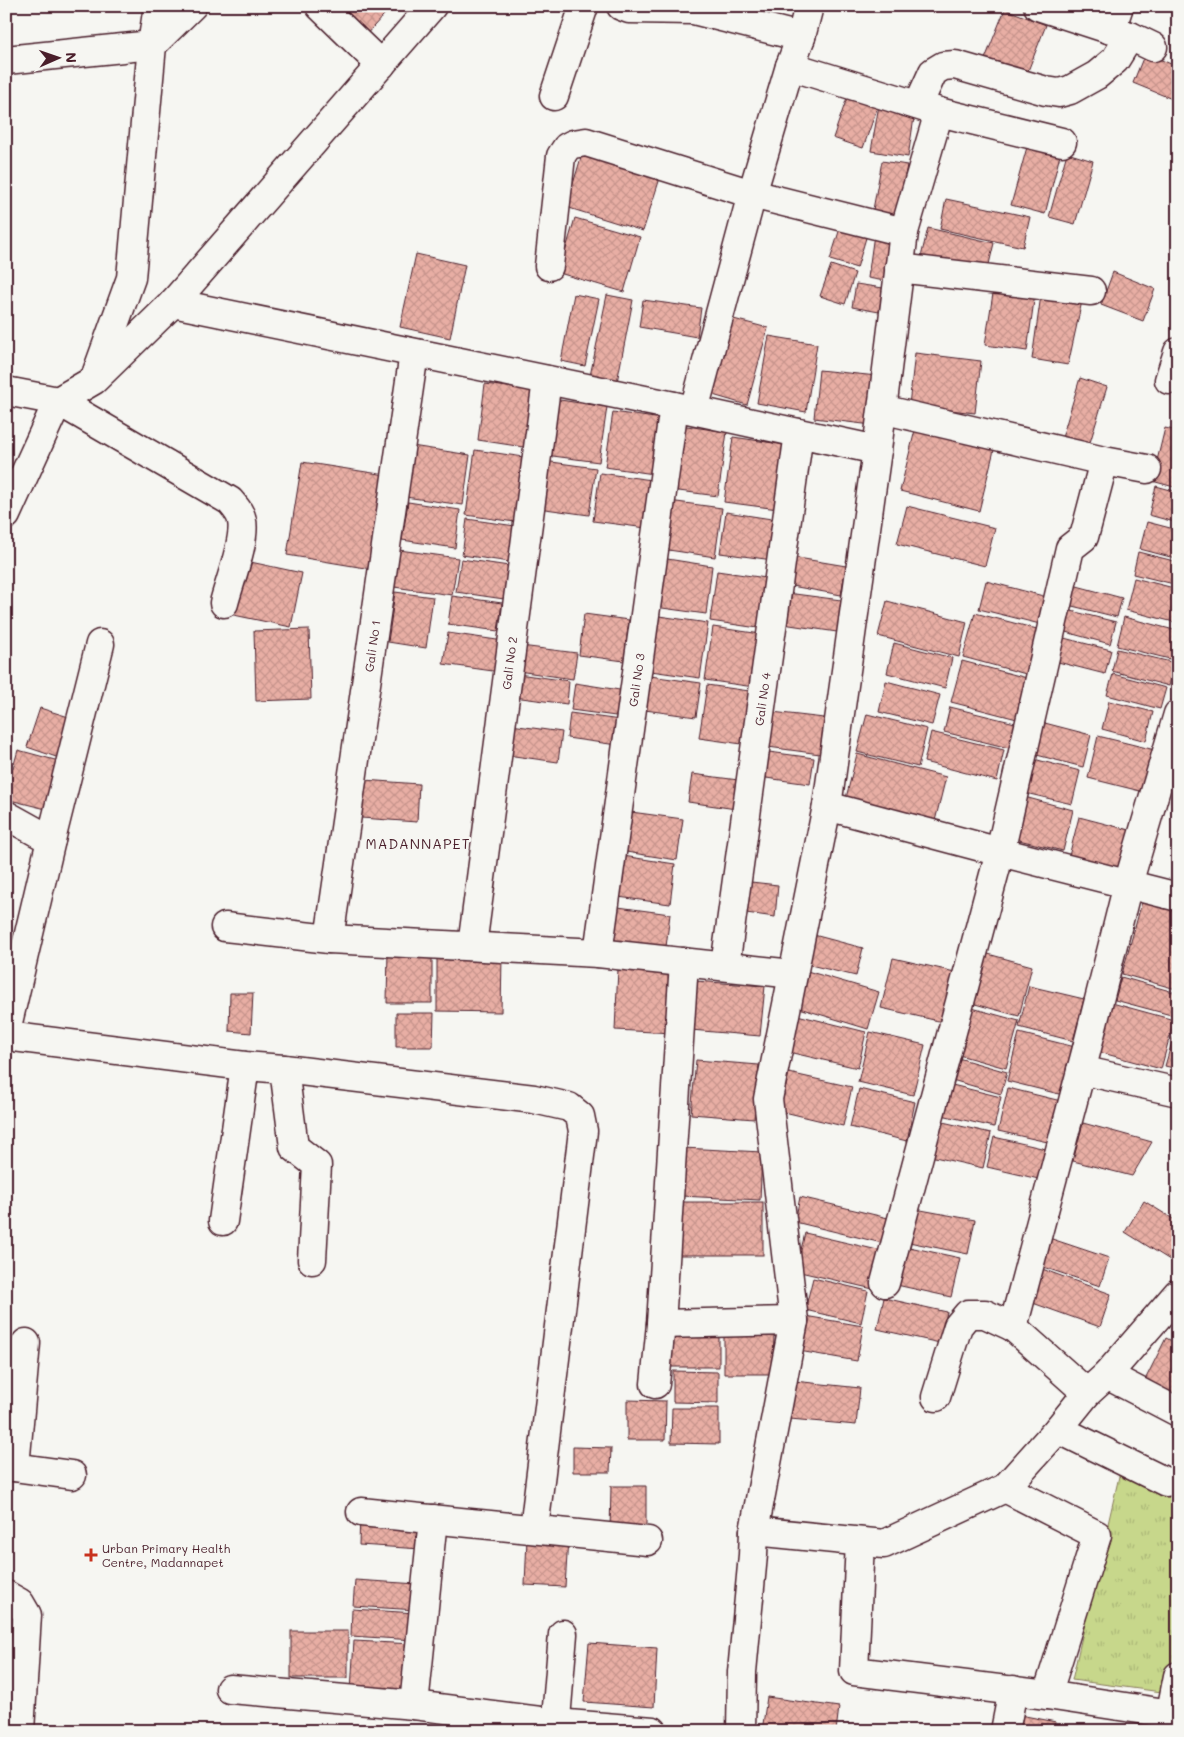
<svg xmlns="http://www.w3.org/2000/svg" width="1184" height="1737" font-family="Mali,sans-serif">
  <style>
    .park { fill: url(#park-tufts); stroke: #887b5b }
    .building { fill: url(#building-cross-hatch); stroke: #4a1f2b }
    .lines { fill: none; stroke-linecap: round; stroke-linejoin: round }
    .minor-casing { stroke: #4a1f2b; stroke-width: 31 }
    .minor { stroke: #f6f6f2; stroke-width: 28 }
    .poi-dot { fill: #c8321e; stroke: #f6f6f2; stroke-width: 2 }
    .labels { text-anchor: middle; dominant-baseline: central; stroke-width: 5; stroke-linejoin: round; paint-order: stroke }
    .street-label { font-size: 12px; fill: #4a1f2b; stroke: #f6f6f2 }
    .poi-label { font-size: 12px; fill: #4a1f2b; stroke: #f6f6f2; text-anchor: start }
    .neighbourhood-label { font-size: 14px; letter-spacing: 1px; fill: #4a1f2b; stroke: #f6f6f2 }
  </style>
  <defs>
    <pattern id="park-tufts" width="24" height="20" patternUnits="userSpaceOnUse" patternTransform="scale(1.25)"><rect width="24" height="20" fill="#c7d78b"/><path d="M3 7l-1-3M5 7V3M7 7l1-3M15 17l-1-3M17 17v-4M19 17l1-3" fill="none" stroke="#acb878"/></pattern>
    <pattern id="building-cross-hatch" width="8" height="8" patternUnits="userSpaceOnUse" patternTransform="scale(1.25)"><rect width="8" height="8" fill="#e8aea4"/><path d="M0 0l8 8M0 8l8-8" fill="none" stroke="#c8958d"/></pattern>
  </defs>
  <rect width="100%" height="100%" fill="#f6f6f2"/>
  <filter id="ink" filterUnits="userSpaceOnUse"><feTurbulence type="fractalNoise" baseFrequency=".02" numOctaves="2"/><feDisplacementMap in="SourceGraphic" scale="10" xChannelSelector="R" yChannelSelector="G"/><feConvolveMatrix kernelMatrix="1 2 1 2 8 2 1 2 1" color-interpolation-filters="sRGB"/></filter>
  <g filter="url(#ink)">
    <path class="park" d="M1120 1472 1178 1490V1649L1169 1693 1072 1680Z"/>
    <g class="building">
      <path d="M331 6H392L364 37Z"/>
      <path d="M1005 9 1046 25 1026 76 985 59Z"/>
      <path d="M1145 53 1178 67 1177 101 1133 83Z"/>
      <path d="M849 92 879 103 863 148 833 138Z"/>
      <path d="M879 105 915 111 908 157 871 151Z"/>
      <path d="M1027 147 1060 155 1045 214 1011 205Z"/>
      <path d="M583 151 661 175 643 231 566 207Z"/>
      <path d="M1067 153 1093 161 1075 224 1049 217Z"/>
      <path d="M882 161 907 165 897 219 872 215Z"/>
      <path d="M946 199 1030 217 1023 247 940 229Z"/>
      <path d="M575 218 640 237 624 292 559 273Z"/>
      <path d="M842 222 868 231 857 268 830 260Z"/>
      <path d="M928 228 994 243 986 277 920 261Z"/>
      <path d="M874 234 897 237 890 282 868 278Z"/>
      <path d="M416 254 465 265 450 338 400 327Z"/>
      <path d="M831 265 855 273 845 304 820 296Z"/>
      <path d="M1113 272 1155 289 1143 321 1101 305Z"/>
      <path d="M856 284 883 288 879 312 852 307Z"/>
      <path d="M994 287 1035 293 1027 351 985 345Z"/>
      <path d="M574 294 599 299 585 366 561 361Z"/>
      <path d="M607 295 633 300 617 382 590 376Z"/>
      <path d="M1041 295 1082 301 1068 365 1032 359Z"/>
      <path d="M643 300 701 308 697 337 639 327Z"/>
      <path d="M726 317 768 328 747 405 706 393Z"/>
      <path d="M769 336 817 344 806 412 757 403Z"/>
      <path d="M915 353 981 361 975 413 909 405Z"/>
      <path d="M819 370 877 376 872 425 814 418Z"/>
      <path d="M1080 378 1107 387 1088 449 1061 441Z"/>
      <path d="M485 384 538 391 530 448 478 440Z"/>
      <path d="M553 399 607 407 599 462 545 455Z"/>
      <path d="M613 412 662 419 654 474 605 467Z"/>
      <path d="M680 425 727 432 718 496 671 490Z"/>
      <path d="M916 426 995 446 979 511 900 491Z"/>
      <path d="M1165 428 1178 431V488L1152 481Z"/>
      <path d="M733 437 787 445 778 509 724 502Z"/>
      <path d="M412 446 470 455 463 505 405 497Z"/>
      <path d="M475 450 524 457 515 522 466 515Z"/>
      <path d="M544 461 596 468 589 515 538 508Z"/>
      <path d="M302 462 386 475 371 569 287 555Z"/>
      <path d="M600 473 652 480 646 528 593 521Z"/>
      <path d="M1156 486 1178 492V523L1149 515Z"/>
      <path d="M669 501 722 508 715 557 662 549Z"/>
      <path d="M408 502 460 510 455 548 402 540Z"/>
      <path d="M907 506 995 528 985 566 897 544Z"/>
      <path d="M726 512 778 520 773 560 720 553Z"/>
      <path d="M467 519 515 526 510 562 462 555Z"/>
      <path d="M1147 522 1178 530V559L1140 549Z"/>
      <path d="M399 550 458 558 452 595 394 587Z"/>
      <path d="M1138 552 1178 562V585L1133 574Z"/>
      <path d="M792 557 846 566 841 595 786 585Z"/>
      <path d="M661 558 712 566 706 614 655 607Z"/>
      <path d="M461 559 509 566 504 599 456 592Z"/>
      <path d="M241 560 302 573 291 627 229 614Z"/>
      <path d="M717 571 773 579 765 629 710 621Z"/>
      <path d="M1134 578 1178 589V623L1126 610Z"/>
      <path d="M986 581 1047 597 1040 624 979 609Z"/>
      <path d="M1073 585 1122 598 1117 617 1068 605Z"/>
      <path d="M395 592 433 597 426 648 388 642Z"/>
      <path d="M787 593 841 600 837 632 783 624Z"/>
      <path d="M452 596 502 603 498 631 448 624Z"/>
      <path d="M887 601 967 622 959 657 878 636Z"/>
      <path d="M1063 609 1116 622 1110 644 1058 630Z"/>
      <path d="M975 613 1037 629 1026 674 963 657Z"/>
      <path d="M584 614 629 620 624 661 579 655Z"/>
      <path d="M659 616 708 623 700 678 651 671Z"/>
      <path d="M1124 617 1178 631V661L1117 646Z"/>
      <path d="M713 627 761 634 754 687 705 680Z"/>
      <path d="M309 629 311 699 256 701 254 631Z"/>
      <path d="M448 633 504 641 500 672 443 664Z"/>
      <path d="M1056 636 1111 650 1105 674 1050 660Z"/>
      <path d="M894 643 952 658 945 688 887 673Z"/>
      <path d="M521 646 577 653 573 679 518 671Z"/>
      <path d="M1117 649 1175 663 1169 686 1112 671Z"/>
      <path d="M962 661 1027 678 1017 719 951 702Z"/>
      <path d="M518 674 569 681 567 704 514 697Z"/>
      <path d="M1113 674 1166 688 1160 709 1107 695Z"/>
      <path d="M650 676 701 683 696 717 645 710Z"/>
      <path d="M886 681 940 695 932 725 879 712Z"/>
      <path d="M575 683 626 691 623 717 571 710Z"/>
      <path d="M707 685 756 692 749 745 699 738Z"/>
      <path d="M1109 701 1153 712 1146 741 1102 729Z"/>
      <path d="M950 707 1015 723 1009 748 944 732Z"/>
      <path d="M40 708 75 719 62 759 27 747Z"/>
      <path d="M772 712 824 718 820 754 768 747Z"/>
      <path d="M570 713 620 720 617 745 567 738Z"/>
      <path d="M867 714 927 729 918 767 857 752Z"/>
      <path d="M1037 721 1091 735 1083 767 1029 753Z"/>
      <path d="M511 725 562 732 558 762 507 755Z"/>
      <path d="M931 732 1004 750 997 781 924 762Z"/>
      <path d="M1098 736 1159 751 1148 793 1088 778Z"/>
      <path d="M18 750 66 763 54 811 6 799V793Z"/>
      <path d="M769 752 814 758 810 784 766 778Z"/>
      <path d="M857 754 946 777 935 821 846 798Z"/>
      <path d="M1026 757 1080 771 1072 804 1017 791Z"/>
      <path d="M692 774 746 781 743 810 688 802Z"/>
      <path d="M364 780 419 784 417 822 361 818Z"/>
      <path d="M1017 795 1073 810 1063 851 1007 837Z"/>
      <path d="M631 812 683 819 677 860 626 852Z"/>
      <path d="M1079 817 1133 831 1122 874 1068 860Z"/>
      <path d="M623 856 675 864 670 904 618 897Z"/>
      <path d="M742 881 778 885 775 917 739 912Z"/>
      <path d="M1142 902 1178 912V984L1176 989 1122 974Z"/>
      <path d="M618 907 670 914 665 955 613 947Z"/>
      <path d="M810 934 863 948 856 976 802 963Z"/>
      <path d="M388 949 432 950V1003H387Z"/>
      <path d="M977 951 1032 966 1019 1016 964 1001Z"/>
      <path d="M437 955 502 956 501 1012 437 1011Z"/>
      <path d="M893 958 955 972 943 1022 881 1008Z"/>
      <path d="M618 969 676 972 673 1033 615 1030Z"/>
      <path d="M807 971 879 992 868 1029 796 1007Z"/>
      <path d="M1121 977 1177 993 1171 1015 1115 1000Z"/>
      <path d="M695 981 765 986 760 1036 691 1030Z"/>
      <path d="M1029 986 1084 999 1073 1041 1019 1027Z"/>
      <path d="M230 993H253L251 1033 229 1031Z"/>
      <path d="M1112 1003 1174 1020 1161 1069 1099 1052Z"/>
      <path d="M961 1005 1019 1021 1006 1068 948 1052Z"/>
      <path d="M396 1013H434L433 1047H396Z"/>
      <path d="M793 1014 866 1032 858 1068 784 1051Z"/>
      <path d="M1178 1021V1069L1165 1066Z"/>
      <path d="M870 1032 925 1045 913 1095 858 1082Z"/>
      <path d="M1019 1033 1075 1047 1063 1095 1007 1081Z"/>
      <path d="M951 1056 1007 1072 1001 1094 945 1078Z"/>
      <path d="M696 1060 759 1065 754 1119 691 1114Z"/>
      <path d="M789 1073 852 1087 843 1126 780 1111Z"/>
      <path d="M940 1082 1001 1097 994 1127 933 1113Z"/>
      <path d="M1008 1088 1061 1101 1052 1143 998 1131Z"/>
      <path d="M859 1089 915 1102 907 1141 850 1127Z"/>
      <path d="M934 1120 991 1133 983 1168 926 1155Z"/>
      <path d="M1083 1123 1152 1142 1132 1176 1073 1161Z"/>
      <path d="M994 1137 1050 1150 1043 1180 987 1167Z"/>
      <path d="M683 1148 762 1152 760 1200 681 1196Z"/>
      <path d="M800 1197 888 1218 882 1243 795 1222Z"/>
      <path d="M1144 1201 1178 1222V1265L1125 1232Z"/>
      <rect x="677" y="1202" width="86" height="53"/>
      <path d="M910 1208 975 1220 968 1254 904 1241Z"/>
      <path d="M805 1233 882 1251 873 1289 796 1271Z"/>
      <path d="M1049 1238 1109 1258 1100 1286 1040 1266Z"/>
      <path d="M900 1245 960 1258 951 1297 892 1284Z"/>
      <path d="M1042 1269 1111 1294 1100 1327 1030 1302Z"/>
      <path d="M813 1278 868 1291 861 1323 805 1310Z"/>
      <path d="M884 1298 947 1312 940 1343 877 1329Z"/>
      <path d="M805 1316 863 1326 857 1361 799 1351Z"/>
      <path d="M671 1330 719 1331V1367H671Z"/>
      <path d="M724 1334H774L773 1374H724Z"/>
      <path d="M1166 1338 1178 1344V1407L1141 1388Z"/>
      <path d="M673 1371 718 1372V1403L673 1402Z"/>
      <path d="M794 1381 860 1388 856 1425 790 1419Z"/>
      <path d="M627 1400 666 1401 665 1440H627Z"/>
      <path d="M672 1408H719V1444L671 1443Z"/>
      <path d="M573 1447 611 1448 610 1472H573Z"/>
      <path d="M611 1486H646V1531H610Z"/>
      <path d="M360 1515 422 1520 421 1549 359 1545Z"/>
      <path d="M527 1538 568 1539 565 1587 525 1585Z"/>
      <path d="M355 1580 418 1584 417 1610 353 1606Z"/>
      <path d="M352 1609 416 1613 414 1640 351 1636Z"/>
      <rect x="291" y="1631" width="57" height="47"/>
      <path d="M354 1641 413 1644 411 1692 351 1690Z"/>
      <path d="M589 1643 657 1648 654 1707 584 1702Z"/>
      <path d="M767 1697 839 1707 836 1731H762Z"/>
      <path d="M1020 1715 1056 1722 1054 1731H1017Z"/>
    </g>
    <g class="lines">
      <g class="minor-casing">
        <g id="minor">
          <path d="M320 6 381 65"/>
          <path d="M621 6 629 9 693 10 801 37"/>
          <path d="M1038 6 1130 36 1153 47"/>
          <path d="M1111 30 1119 6"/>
          <path d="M6 60 152 45 192 6"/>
          <path d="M790 66 939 112 1062 142"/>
          <path d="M554 96 584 6"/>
          <path d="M918 105 933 72 943 66 955 65 1046 91 1059 93 1070 90 1097 75 1115 60 1130 36"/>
          <path d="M549 266 561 156 567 147 573 144 586 142 752 194 904 232"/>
          <path d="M899 268 1091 291"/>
          <path d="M173 303 674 406 877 450 827 806 768 1099 794 1321 754 1531 753 1555 742 1672 741 1731"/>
          <path d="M97 372 131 278 152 45 158 6"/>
          <path d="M1169 380 1178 352"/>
          <path d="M6 391 58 401 94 380 173 303 432 6"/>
          <path d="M694 410 752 194 790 66 801 37 809 6"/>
          <path d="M883 411H890L1104 461 1147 469"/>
          <path d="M877 450 904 232 939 112"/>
          <path d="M6 515 58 401 230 501C235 507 241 513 242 521 246 540 229 583 224 603"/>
          <path d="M827 806 1000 852 1178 897"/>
          <path d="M6 815 51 840 6 1031"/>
          <path d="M51 840 100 644"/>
          <path d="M225 927 329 939 598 953 793 974"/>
          <path d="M329 939 414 353"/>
          <path d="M472 946 547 380"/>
          <path d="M598 953 674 406"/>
          <path d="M725 966 799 433"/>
          <path d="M6 1036 245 1066 284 1069 534 1099 569 1107 580 1116 583 1131 534 1529"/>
          <path d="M284 1069 294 1147 317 1165 312 1260"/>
          <path d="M1081 1070 1178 1092"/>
          <path d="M223 1221 245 1066"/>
          <path d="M885 1283 1000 852 1070 548 1084 537 1104 461"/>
          <path d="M661 1324 794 1321"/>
          <path d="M1013 1327 1086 1052 1128 884 1178 714"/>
          <path d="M1107 1375 1178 1412"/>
          <path d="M655 1384 661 1324 684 962"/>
          <path d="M936 1397 958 1326 968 1314H985L1013 1327 1087 1393"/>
          <path d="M1058 1429 1166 1482"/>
          <path d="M6 1466 72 1475"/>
          <path d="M15 1467 26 1343"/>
          <path d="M1005 1488 1097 1535 1047 1695"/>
          <path d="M361 1512 648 1541"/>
          <path d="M754 1531 884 1544 1005 1488 1058 1429 1087 1393 1107 1375 1178 1293"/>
          <path d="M860 1542 854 1671 1047 1695 1178 1715"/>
          <path d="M6 1595 20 1603 27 1615 20 1731"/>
          <path d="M230 1689 414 1705 556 1723 653 1731"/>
          <path d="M414 1705 433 1519"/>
          <path d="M555 1731 563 1634"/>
          <path d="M1005 1731 1013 1690"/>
          <path d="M1167 1731 1178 1676"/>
        </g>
      </g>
      <use href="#minor" class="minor"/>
    </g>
  </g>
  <path class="poi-dot" d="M88.5 1547.5h5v5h5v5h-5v5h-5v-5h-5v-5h5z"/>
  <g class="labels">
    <g class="street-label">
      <text transform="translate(372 646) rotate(-82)">Gali No 1</text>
      <text transform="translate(509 663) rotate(-83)">Gali No 2</text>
      <text transform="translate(636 680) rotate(-82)">Gali No 3</text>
      <text transform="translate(762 699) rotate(-82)">Gali No 4</text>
    </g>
    <g class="poi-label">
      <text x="102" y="1548">Urban Primary Health<tspan x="102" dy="14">Centre, Madannapet</tspan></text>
    </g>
    <g class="neighbourhood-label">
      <text x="418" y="843">MADANNAPET</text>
    </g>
  </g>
  <rect width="1184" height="1737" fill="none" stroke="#f6f6f2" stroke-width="25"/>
  <rect x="12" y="12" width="1159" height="1712" fill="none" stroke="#4a1f2b" stroke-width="2" filter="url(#ink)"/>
  <g transform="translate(58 58) rotate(88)" stroke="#f6f6f2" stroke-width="4" paint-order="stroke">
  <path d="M0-4L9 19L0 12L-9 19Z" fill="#4a1f2b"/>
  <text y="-8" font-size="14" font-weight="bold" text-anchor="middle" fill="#4a1f2b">N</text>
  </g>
</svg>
